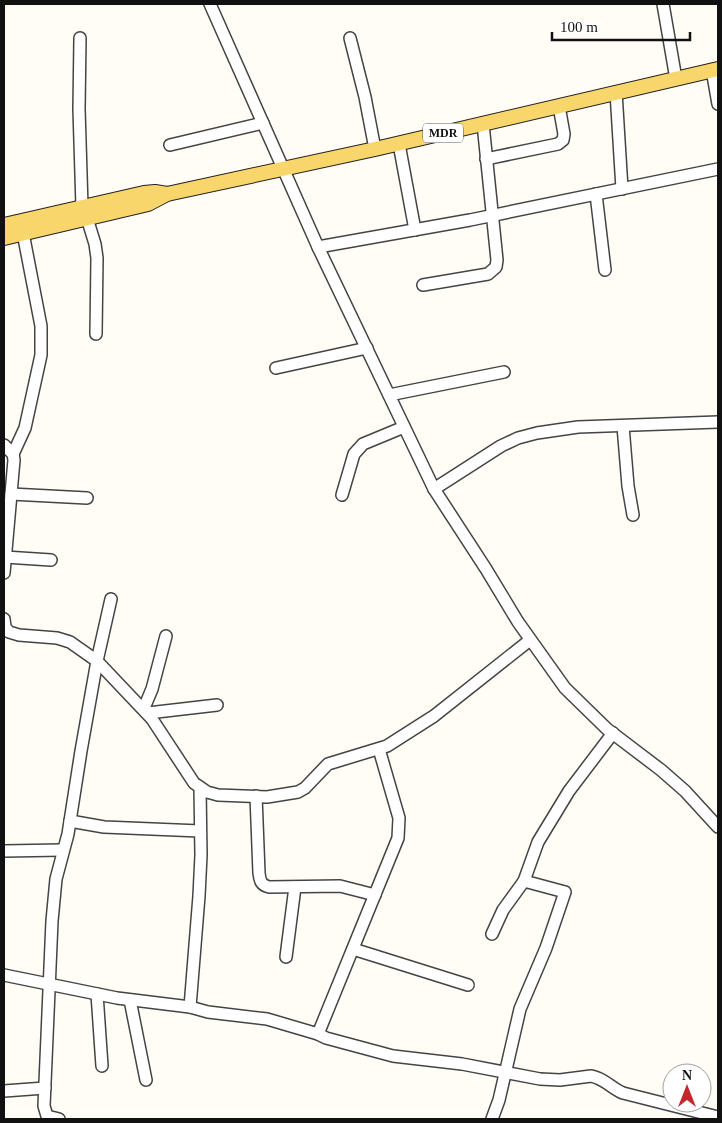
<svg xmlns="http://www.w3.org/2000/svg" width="722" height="1123" font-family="Georgia,serif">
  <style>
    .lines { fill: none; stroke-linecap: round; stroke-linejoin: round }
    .minor-casing { stroke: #444; stroke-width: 14 }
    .major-casing { stroke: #222; stroke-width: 16 }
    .minor { stroke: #fff; stroke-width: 11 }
    .major { stroke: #f9d66b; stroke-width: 14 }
    .labels { text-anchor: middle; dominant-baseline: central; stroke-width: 5; stroke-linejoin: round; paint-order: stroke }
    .shield { fill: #fff; stroke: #585858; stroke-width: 1 }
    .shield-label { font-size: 12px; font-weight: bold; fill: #111 }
  </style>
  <rect width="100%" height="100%" fill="#fffdf5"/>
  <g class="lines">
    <g class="minor-casing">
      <g id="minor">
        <path d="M210 4 318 247 434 489 486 569 518 622 565 688 607 729 661 770 685 791 718 827"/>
        <path d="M663 4 676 79"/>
        <path d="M80 38 79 109 82 207"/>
        <path d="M350 38 365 97 375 149"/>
        <path d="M712 70 718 104"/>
        <path d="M616 92 622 189"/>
        <path d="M399 144 415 230"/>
        <path d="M170 145 263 123"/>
        <path d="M486 159 558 144 563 140 564 134 559 106"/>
        <path d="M596 194 605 270"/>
        <path d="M87 218 95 244 97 258 96 334"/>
        <path d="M318 247 470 220 718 169"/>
        <path d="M423 285 488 274 496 267 497 260 483 124"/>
        <path d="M276 368 367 348"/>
        <path d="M389 395 504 372"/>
        <path d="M623 426 628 486 633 515"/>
        <path d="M4 445 13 454 14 460 4 573"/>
        <path d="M13 454 25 428 41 355V326L23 233"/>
        <path d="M434 489 501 446 518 438 537 433 578 427 718 422"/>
        <path d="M11 494 87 498"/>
        <path d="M342 495 354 454 363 444 404 427"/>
        <path d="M5 557 51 560"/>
        <path d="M4 619 5 627 9 632 19 635 57 638 70 642 97 661 152 719 194 783 207 792 218 795 267 797 298 792 305 788 328 764 387 746 434 716 530 640"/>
        <path d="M144 708 152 689 166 636"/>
        <path d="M148 713 217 705"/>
        <path d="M256 796 259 873C260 881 261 885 269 887L340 886 375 895"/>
        <path d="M70 821 104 827 200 831"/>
        <path d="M4 851 62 850"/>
        <path d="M492 934 503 910 524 881 538 842 569 791 613 733"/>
        <path d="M353 949 468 985"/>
        <path d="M286 957 295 887"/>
        <path d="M4 975 117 998 190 1007 208 1012 267 1019 318 1034 326 1038 393 1056 462 1064 540 1079 560 1080 591 1076C604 1078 611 1088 623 1093L718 1117"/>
        <path d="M97 994 102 1066"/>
        <path d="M130 1000 146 1080"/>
        <path d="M190 1007 199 896 201 855 200 788"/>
        <path d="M318 1034 398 838 399 818 379 749"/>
        <path d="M4 1091 45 1088"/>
        <path d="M59 1119 47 1116 44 1106 52 921 56 879 68 834 81 751 97 661 111 599"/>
        <path d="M492 1119 499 1100 520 1009 546 948 565 892 524 881"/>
      </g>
    </g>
    <g class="major-casing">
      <g id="major">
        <path d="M4 225 144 193 155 192 167 194 375 149 718 69"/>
        <path d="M4 238 148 204 167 194"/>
      </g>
    </g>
    <use href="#minor" class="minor"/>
    <use href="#major" class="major"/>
  </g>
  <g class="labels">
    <rect class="shield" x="423" y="123.5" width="40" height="19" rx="4"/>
    <g class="shield-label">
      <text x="443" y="133">MDR</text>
    </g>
  </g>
  <rect width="722" height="1123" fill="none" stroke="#111111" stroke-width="10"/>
  <g transform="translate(687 1088)"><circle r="24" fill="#ffffff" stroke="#a0a0a0"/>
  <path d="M0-4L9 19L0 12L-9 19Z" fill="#c4262e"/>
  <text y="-8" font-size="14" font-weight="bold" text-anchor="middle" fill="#111111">N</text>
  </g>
  <path d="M552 32v8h138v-8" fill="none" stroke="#111111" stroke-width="2.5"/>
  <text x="560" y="32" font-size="15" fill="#111111" stroke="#ffffff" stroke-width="4" paint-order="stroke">100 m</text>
</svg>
